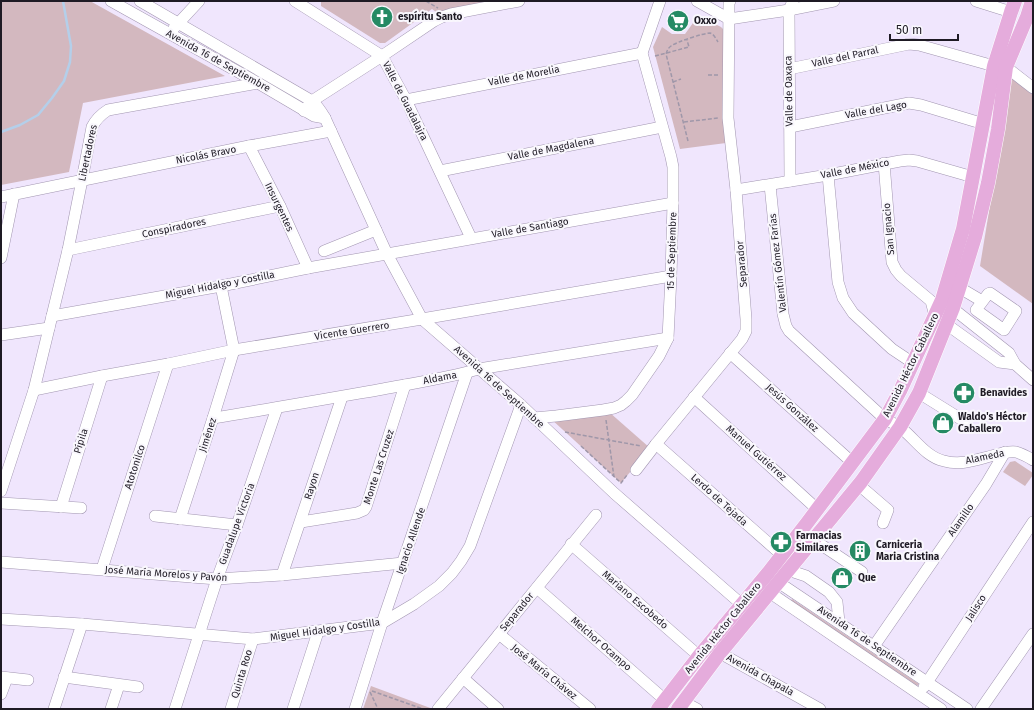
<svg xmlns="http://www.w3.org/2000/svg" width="1034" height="710" font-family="'Fira Sans',sans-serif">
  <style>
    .green { fill: #d3b8bf }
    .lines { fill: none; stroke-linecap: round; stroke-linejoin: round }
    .stream { stroke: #b4cfea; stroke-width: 2.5 }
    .minor-casing { stroke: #a296b1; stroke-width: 12 }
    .major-casing { stroke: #fff; stroke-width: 15 }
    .path { stroke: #9f97a9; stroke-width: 1.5; stroke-dasharray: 4 2; stroke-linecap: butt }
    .minor { stroke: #fff; stroke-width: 11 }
    .major { stroke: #e5acdc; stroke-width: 14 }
    .labels { text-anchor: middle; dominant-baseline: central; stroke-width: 4; stroke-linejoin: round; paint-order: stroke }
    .poi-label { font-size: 10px; font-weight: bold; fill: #1e1a24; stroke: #f9f7fd; text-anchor: start }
    .street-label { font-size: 10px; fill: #1e1a24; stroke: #f9f7fd }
  </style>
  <rect width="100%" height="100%" fill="#f0e6fd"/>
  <g class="green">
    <path d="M1 1H90L225 76 83 103 69 172 1 185Z"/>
    <path d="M321 1H497L436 12 432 9 385 43H380L321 6Z"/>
    <path d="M701 17 721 27 724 30 726 143 680 149 653 47 662 27 672 34H685L693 23 696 25Z"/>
    <path d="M1011 78 1033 95V304L980 266Z"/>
    <path d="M609 412 650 448 621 483 550 418Z"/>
    <path d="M1015 461 1033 473V475L1025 486 1003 472 1010 462Z"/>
    <path d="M792 599 919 684 917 686 903 676 899 677 789 603Z"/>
    <path d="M371 686 433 709H363Z"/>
  </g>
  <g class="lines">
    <path class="stream" d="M1 132 20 125 38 115 52 98 64 81 70 62 71 46 63 1"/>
    <g class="minor-casing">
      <g id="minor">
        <path d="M111 1 258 83 314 116 325 118"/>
        <path d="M140 1 312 101C318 106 321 111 325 118L387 254 422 319 521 405 614 493 747 609"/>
        <path d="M295 1 382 56 406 100 471 238"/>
        <path d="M697 1 729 19 789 10 834 1"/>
        <path d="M976 1 1011 12"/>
        <path d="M174 28 199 1"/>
        <path d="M1006 67 1033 88"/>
        <path d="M789 69 909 44 919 45 994 66"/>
        <path d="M406 100 642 53"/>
        <path d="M304 111 312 101 382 56 434 21 442 17 451 14 519 1"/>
        <path d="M790 127 909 103 921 105 984 124"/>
        <path d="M249 146 280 206 308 268"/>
        <path d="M884 163 892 262 896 270 901 276 931 301 935 316 999 362 1015 364"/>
        <path d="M440 171 662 127"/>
        <path d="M828 175 838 282 843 298 853 313 892 349 913 363"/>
        <path d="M790 181 789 10 793 1"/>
        <path d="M770 185 783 314 786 326 789 331 885 419C890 422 896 424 901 428 915 439 926 457 944 461 962 466 978 459 995 455 1002 453 1009 451 1016 452 1023 454 1028 457 1033 460"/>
        <path d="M736 190 828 175 900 161 909 160 917 161 973 177"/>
        <path d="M1 197 249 146 331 131"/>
        <path d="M68 250 280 206"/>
        <path d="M324 251 376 230"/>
        <path d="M1 258 14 194"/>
        <path d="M960 288 982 301"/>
        <path d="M990 293 1016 311 1004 330 976 310 988 294Z"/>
        <path d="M947 304 1009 353 1015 364 1033 380"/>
        <path d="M52 316 221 286 308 268 673 203"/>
        <path d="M1 335 49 328"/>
        <path d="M730 353 853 463"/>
        <path d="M34 390 102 376 168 364 234 350 422 319 671 276"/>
        <path d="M919 393 964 421"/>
        <path d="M694 397 817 509"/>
        <path d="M213 418C270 409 326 399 383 389 415 383 447 378 479 369L668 338"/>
        <path d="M534 418 556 416 603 410 614 408 621 405 626 401 632 395 659 356 668 338 671 276 673 203V167L671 157 642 53 660 1"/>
        <path d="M656 444 782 555"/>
        <path d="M636 470 656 444 742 339 746 331V319L736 190 728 118 729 3 730 1"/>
        <path d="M859 485 888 510 883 523"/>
        <path d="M1 491 34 390 68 250 82 180 92 127C96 119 100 115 108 110L258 83"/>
        <path d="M1 503 81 508"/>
        <path d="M61 507 102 376"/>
        <path d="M155 516 237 525"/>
        <path d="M180 519 213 418 234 350 221 286"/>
        <path d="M301 522 357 513 364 510 366 507 405 385"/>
        <path d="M814 540 862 572"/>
        <path d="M571 544 699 656"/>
        <path d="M1 562 217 579 282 575 403 563"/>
        <path d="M102 569 168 364"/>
        <path d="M788 570 806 576 829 592 837 602 839 622"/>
        <path d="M282 575 342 397"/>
        <path d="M772 577 778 582 967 709"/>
        <path d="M537 588 665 700"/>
        <path d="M763 588 941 709"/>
        <path d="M1 619 82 624 253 639 382 623 414 604 439 586 452 573 461 561 470 546 521 405"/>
        <path d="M499 634 590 709"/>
        <path d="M874 646 986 484 1005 452"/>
        <path d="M720 653 820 709"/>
        <path d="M1 677 28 680"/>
        <path d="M64 677 138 687"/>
        <path d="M463 678 498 709"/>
        <path d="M924 687 1033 522"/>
        <path d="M1 694 7 678"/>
        <path d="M684 702 697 709"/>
        <path d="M54 709 82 624"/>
        <path d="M111 709 119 685"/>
        <path d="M175 709 217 579 237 525 277 408"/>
        <path d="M231 709 253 639"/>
        <path d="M293 709 318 632"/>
        <path d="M355 709 382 623 467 373"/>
        <path d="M438 709 596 515"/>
        <path d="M981 709 1033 634"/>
      </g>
    </g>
    <g class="major-casing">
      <g id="major">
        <path d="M658 709 699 656 768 573 807 523 885 419 900 391 942 300 963 229 994 66 1011 12 1015 1"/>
        <path d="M678 709 720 653 861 482 900 427 919 393 953 308 975 237 988 183 998 129 1006 67 1027 17 1032 1"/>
      </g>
    </g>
    <g class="path">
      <path d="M426 1 438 8"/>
      <path d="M655 56 689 47 687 40"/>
      <path d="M708 75H719"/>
      <path d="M673 82 681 79"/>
      <path d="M684 122 718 118"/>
      <path d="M688 141 666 54C667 51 668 48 671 46 676 42 704 33 710 33 714 34 716 39 718 42"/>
      <path d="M606 420 614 477"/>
      <path d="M565 432 641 446"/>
      <path d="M581 446 621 483 627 475"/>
      <path d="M372 691 423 709"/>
      <path d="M370 692 378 709"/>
    </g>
    <use href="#minor" class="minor"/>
    <use href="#major" class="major"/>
  </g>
  <defs>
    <g id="church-disc" transform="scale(1.15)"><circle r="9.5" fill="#258a64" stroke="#f9f7fd"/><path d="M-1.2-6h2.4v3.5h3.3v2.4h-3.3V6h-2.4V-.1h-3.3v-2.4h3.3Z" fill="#fff"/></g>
    <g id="supermarket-disc" transform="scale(1.15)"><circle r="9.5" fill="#258a64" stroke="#f9f7fd"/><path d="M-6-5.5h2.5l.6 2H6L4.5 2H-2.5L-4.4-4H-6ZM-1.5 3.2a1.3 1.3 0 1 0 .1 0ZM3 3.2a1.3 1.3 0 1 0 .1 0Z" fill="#fff"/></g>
    <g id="pharmacy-disc" transform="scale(1.15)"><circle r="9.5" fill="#258a64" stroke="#f9f7fd"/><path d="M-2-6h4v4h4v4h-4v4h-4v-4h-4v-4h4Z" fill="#fff"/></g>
    <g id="shop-disc" transform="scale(1.15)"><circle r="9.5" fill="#258a64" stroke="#f9f7fd"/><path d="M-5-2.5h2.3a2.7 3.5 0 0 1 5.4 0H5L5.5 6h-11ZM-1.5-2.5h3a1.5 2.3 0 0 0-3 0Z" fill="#fff"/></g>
    <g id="building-disc" transform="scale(1.15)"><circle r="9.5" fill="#258a64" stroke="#f9f7fd"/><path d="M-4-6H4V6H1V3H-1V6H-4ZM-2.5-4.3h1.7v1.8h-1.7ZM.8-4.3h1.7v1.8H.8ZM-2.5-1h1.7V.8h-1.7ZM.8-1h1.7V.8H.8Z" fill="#fff"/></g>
  </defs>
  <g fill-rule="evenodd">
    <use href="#church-disc" x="382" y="17"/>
    <use href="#supermarket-disc" x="678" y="21"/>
    <use href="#pharmacy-disc" x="964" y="393"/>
    <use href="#shop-disc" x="943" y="423"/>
    <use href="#pharmacy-disc" x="781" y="542"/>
    <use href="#building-disc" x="860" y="551"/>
    <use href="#shop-disc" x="842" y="578"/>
  </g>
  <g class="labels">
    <g class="poi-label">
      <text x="398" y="17">espíritu Santo</text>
      <text x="694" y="21">Oxxo</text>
      <text x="980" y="393">Benavides</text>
      <text x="958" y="417">Waldo's Héctor<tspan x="958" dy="12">Caballero</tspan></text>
      <text x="796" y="536">Farmacias<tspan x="796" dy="12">Similares</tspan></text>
      <text x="876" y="545">Carniceria<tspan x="876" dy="12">Maria Cristina</tspan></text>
      <text x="858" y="578">Que</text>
    </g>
    <g class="street-label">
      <text transform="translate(845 57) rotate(-12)">Valle del Parral</text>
      <text transform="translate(218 61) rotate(29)">Avenida 16 de Septiembre</text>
      <text transform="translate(524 76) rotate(-11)">Valle de Morelia</text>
      <text transform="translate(789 91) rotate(-91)">Valle de Oaxaca</text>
      <text transform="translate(405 101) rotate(63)">Valle de Guadalajra</text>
      <text transform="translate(876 110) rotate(-10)">Valle del Lago</text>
      <text transform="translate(551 149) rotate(-11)">Valle de Magdalena</text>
      <text transform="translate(88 153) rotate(-78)">Libertadores</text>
      <text transform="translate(206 155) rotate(-11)">Nicolás Bravo</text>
      <text transform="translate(855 169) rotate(-11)">Valle de México</text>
      <text transform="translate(279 207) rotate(64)">Insurgentes</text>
      <text transform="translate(174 228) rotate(-12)">Conspiradores</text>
      <text transform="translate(530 228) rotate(-10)">Valle de Santiago</text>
      <text transform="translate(889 229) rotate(-95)">San Ignacio</text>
      <text transform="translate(672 251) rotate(-88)">15 de Septiembre</text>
      <text transform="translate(778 263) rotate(-96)">Valentín Gómez Farías</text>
      <text transform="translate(742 264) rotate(-95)">Separador</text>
      <text transform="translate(220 285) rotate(-11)">Miguel Hidalgo y Costilla</text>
      <text transform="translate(352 331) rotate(-9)">Vicente Guerrero</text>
      <text transform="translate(911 365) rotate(-64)">Avenida Héctor Caballero</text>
      <text transform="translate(440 378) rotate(-11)">Aldama</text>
      <text transform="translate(499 387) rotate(42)">Avenida 16 de Septiembre</text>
      <text transform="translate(792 408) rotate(42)">Jesús González</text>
      <text transform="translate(208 435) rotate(-72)">Jiménez</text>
      <text transform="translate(81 441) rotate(-72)">Pípila</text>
      <text transform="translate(756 453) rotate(42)">Manuel Gutiérrez</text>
      <text transform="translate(985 457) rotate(-12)">Alameda</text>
      <text transform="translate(135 467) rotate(-72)">Atotonilco</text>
      <text transform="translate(379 467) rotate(-72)">Monte Las Cruzez</text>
      <text transform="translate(312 486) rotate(-72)">Rayon</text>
      <text transform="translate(719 500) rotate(42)">Lerdo de Tejada</text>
      <text transform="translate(961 520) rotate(-55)">Alamillo</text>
      <text transform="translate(237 524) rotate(-70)">Guadalupe Victoria</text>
      <text transform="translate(411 541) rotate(-71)">Ignacio Allende</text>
      <text transform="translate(166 574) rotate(4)">José María Morelos y Pavón</text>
      <text transform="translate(635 600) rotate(41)">Mariano Escobedo</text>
      <text transform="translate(976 608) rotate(-57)">Jalisco</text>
      <text transform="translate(517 612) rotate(-51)">Separador</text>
      <text transform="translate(723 628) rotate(-51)">Avenida Héctor Caballero</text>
      <text transform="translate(325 630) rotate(-8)">Miguel Hidalgo y Costilla</text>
      <text transform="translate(867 641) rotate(34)">Avenida 16 de Septiembre</text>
      <text transform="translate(601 644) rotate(41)">Melchor Ocampo</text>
      <text transform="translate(544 672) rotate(39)">José María Chávez</text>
      <text transform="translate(242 674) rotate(-73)">Quinta Roo</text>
      <text transform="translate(760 675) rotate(29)">Avenida Chapala</text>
    </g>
  </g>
  <rect width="1034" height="710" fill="none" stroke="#1e1a24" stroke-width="4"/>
  <path d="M890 34v6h68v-6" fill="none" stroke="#1e1a24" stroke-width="2"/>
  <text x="896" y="34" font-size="12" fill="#1e1a24" stroke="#f9f7fd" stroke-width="3" paint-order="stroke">50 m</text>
</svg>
